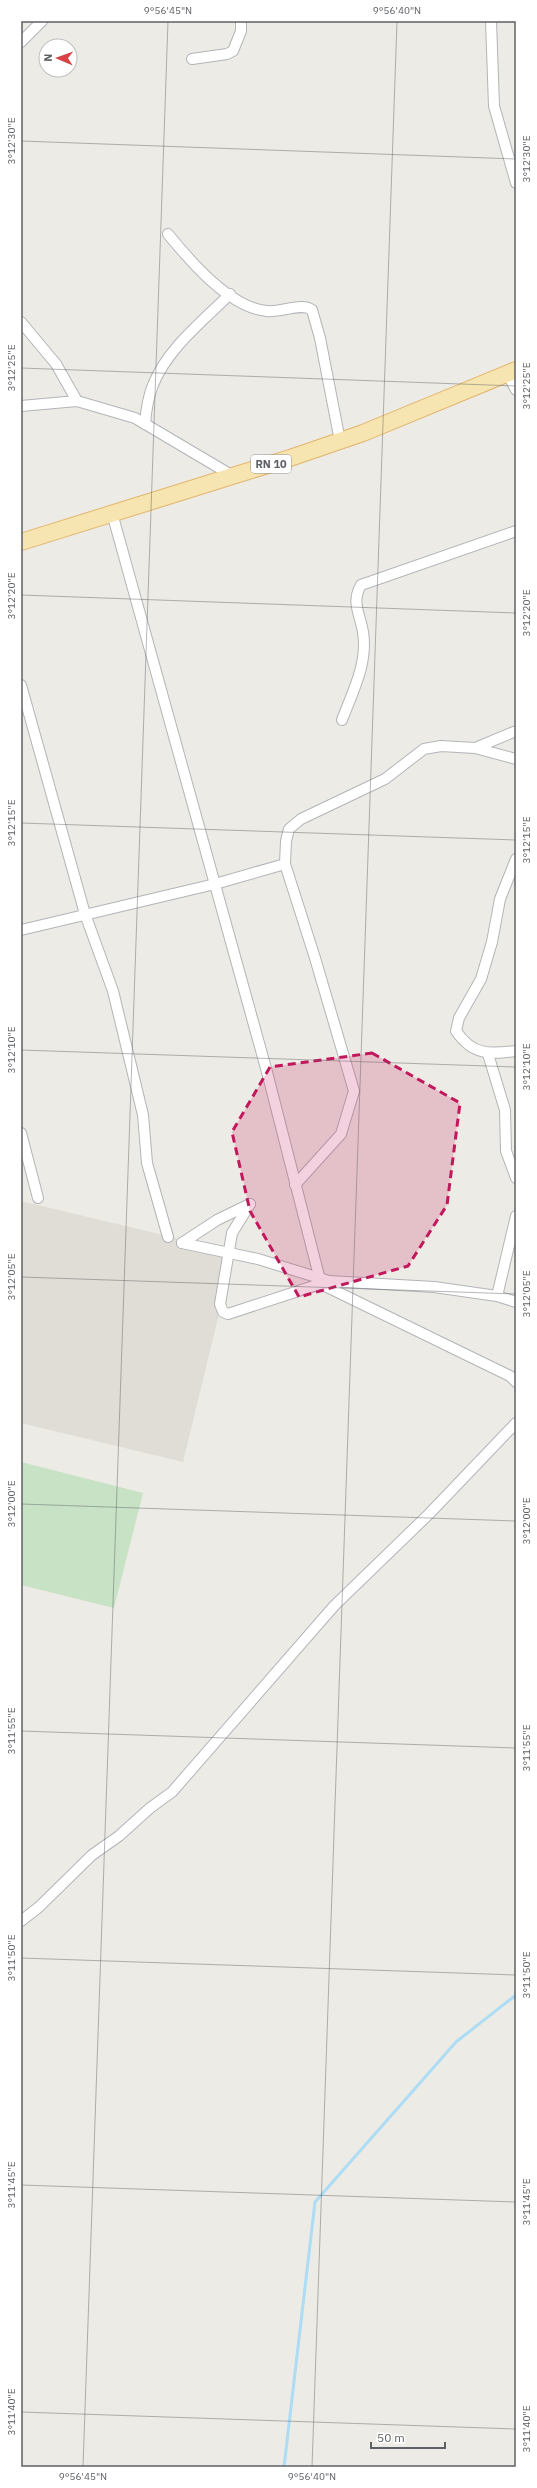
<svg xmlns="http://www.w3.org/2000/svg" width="537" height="2488" font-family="'IBM Plex Sans',sans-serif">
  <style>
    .education { fill: #e0dcd6 }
    .green { fill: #c7e2c4 }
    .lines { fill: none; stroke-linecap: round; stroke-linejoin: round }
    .stream { stroke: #adddf5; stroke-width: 3 }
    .street-casing { stroke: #b2b5b8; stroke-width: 12 }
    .primary-casing { stroke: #e2b469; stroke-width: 18 }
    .street { stroke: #fff; stroke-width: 10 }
    .primary { stroke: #f6e4b1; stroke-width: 16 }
    .marked { fill: #c2185b; fill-opacity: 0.2; stroke: #c2185b; stroke-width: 3; stroke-dasharray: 8 5; stroke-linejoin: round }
    .ticks { fill: none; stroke: #5d6064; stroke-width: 1; stroke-opacity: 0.45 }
    .labels { text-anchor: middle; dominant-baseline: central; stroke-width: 3; stroke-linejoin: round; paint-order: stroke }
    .shield { fill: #fff; stroke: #8e9092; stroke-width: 1 }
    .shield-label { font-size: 11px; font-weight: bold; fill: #5d6064 }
    .neatline { fill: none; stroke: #5d6064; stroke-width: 1.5 }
    .ticks-label { font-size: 10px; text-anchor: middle; fill: #5d6064 }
  </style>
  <rect width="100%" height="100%" fill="#edebe5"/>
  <path class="education" d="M21 1201 234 1252 183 1462 21 1423Z"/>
  <path class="green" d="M21 1462 143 1493 114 1608 21 1585Z"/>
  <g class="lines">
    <path class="stream" d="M284 2467 315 2202 456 2042 516 1995"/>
    <g class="street-casing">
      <g id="street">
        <path d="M491 21 494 106 516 183"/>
        <path d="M21 42 42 21"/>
        <path d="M192 59 227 54 233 51 241 31V21"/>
        <path d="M168 234C190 261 230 308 267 311 280 313 302 302 312 310L320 338 340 441"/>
        <path d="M21 322 56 364 77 401"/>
        <path d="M507 373 516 390"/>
        <path d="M21 406 77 401 135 418 233 476"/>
        <path d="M145 424C146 411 148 397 153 385 167 349 203 321 230 294"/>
        <path d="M112 513 267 1072 319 1276"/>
        <path d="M21 685 85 914 113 991 143 1115 147 1163 168 1237"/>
        <path d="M342 720C353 691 368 663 363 632 360 614 351 602 361 585L516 531"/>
        <path d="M475 748 516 759"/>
        <path d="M516 859 500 899 492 942 481 979 459 1018 456 1031C473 1056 490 1054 516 1051"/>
        <path d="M21 930 215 884 285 864"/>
        <path d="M488 1054 505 1110 506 1151 516 1178"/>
        <path d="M21 1133 38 1198"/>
        <path d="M295 1185 341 1134 354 1091 315 958 285 864 286 841 289 829 301 819 385 779 424 749 441 746 475 748 516 731"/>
        <path d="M250 1204 232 1233 220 1304 223 1312 228 1314 329 1281"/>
        <path d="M182 1243 258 1259 329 1281 434 1287 497 1296 516 1302"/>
        <path d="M182 1243 217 1220 250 1204"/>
        <path d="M321 1284 510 1376 516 1382"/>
        <path d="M497 1296 516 1216"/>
        <path d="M21 1921 39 1907 92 1855 119 1836 150 1808 172 1792 334 1606 429 1514 516 1423"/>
      </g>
    </g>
    <g class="primary-casing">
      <path id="primary" d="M21 542 290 458 363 433 516 370"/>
    </g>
    <use href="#street" class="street"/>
    <use href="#primary" class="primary"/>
  </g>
  <path class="marked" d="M372 1053 460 1103 447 1205 408 1266 299 1297 250 1211 232 1132 270 1067Z"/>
  <path class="ticks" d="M21 141 516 159M21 368 516 386M21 595 516 613M21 823 516 840M21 1050 516 1067M21 1277 516 1294M21 1504 516 1521M21 1731 516 1748M21 1958 516 1975M21 2185 516 2202M21 2412 516 2429M83 2467 168 21M312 2467 397 21"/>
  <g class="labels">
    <rect class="shield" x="251" y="455" width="40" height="18" rx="3"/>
    <g class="shield-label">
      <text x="271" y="464">RN 10</text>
    </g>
  </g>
  <rect width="537" height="2488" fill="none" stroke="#ffffff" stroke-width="44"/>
  <g transform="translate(58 58) rotate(272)"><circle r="19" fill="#ffffff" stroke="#bebfc1"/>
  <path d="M0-3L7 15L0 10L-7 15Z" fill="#d64246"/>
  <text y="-6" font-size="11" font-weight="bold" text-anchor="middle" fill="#5d6064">N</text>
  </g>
  <path d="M371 2442v6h74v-6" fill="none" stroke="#5d6064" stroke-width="2"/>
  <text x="377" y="2442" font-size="12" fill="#5d6064" stroke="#ffffff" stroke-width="3" paint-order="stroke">50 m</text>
  <rect x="22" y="22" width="493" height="2444" class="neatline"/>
  <g class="ticks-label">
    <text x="168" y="14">9°56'45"N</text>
    <text x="397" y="14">9°56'40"N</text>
    <text transform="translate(11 141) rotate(-90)" y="4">3°12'30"E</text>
    <text transform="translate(526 159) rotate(-90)" y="4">3°12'30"E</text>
    <text transform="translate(11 368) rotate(-90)" y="4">3°12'25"E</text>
    <text transform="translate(526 386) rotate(-90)" y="4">3°12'25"E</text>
    <text transform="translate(11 596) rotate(-90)" y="4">3°12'20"E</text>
    <text transform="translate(526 613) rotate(-90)" y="4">3°12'20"E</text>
    <text transform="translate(11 823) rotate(-90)" y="4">3°12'15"E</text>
    <text transform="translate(526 840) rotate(-90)" y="4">3°12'15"E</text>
    <text transform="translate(11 1050) rotate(-90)" y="4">3°12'10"E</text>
    <text transform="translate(526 1067) rotate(-90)" y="4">3°12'10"E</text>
    <text transform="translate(11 1277) rotate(-90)" y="4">3°12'05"E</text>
    <text transform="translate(526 1294) rotate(-90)" y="4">3°12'05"E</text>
    <text transform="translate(11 1504) rotate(-90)" y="4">3°12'00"E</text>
    <text transform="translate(526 1521) rotate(-90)" y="4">3°12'00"E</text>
    <text transform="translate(11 1731) rotate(-90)" y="4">3°11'55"E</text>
    <text transform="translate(526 1748) rotate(-90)" y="4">3°11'55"E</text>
    <text transform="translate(11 1958) rotate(-90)" y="4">3°11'50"E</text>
    <text transform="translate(526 1975) rotate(-90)" y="4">3°11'50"E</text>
    <text transform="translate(11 2185) rotate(-90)" y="4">3°11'45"E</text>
    <text transform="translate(526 2202) rotate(-90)" y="4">3°11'45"E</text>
    <text transform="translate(11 2412) rotate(-90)" y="4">3°11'40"E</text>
    <text transform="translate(526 2429) rotate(-90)" y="4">3°11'40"E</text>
    <text x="83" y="2480">9°56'45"N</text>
    <text x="312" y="2480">9°56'40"N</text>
  </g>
</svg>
